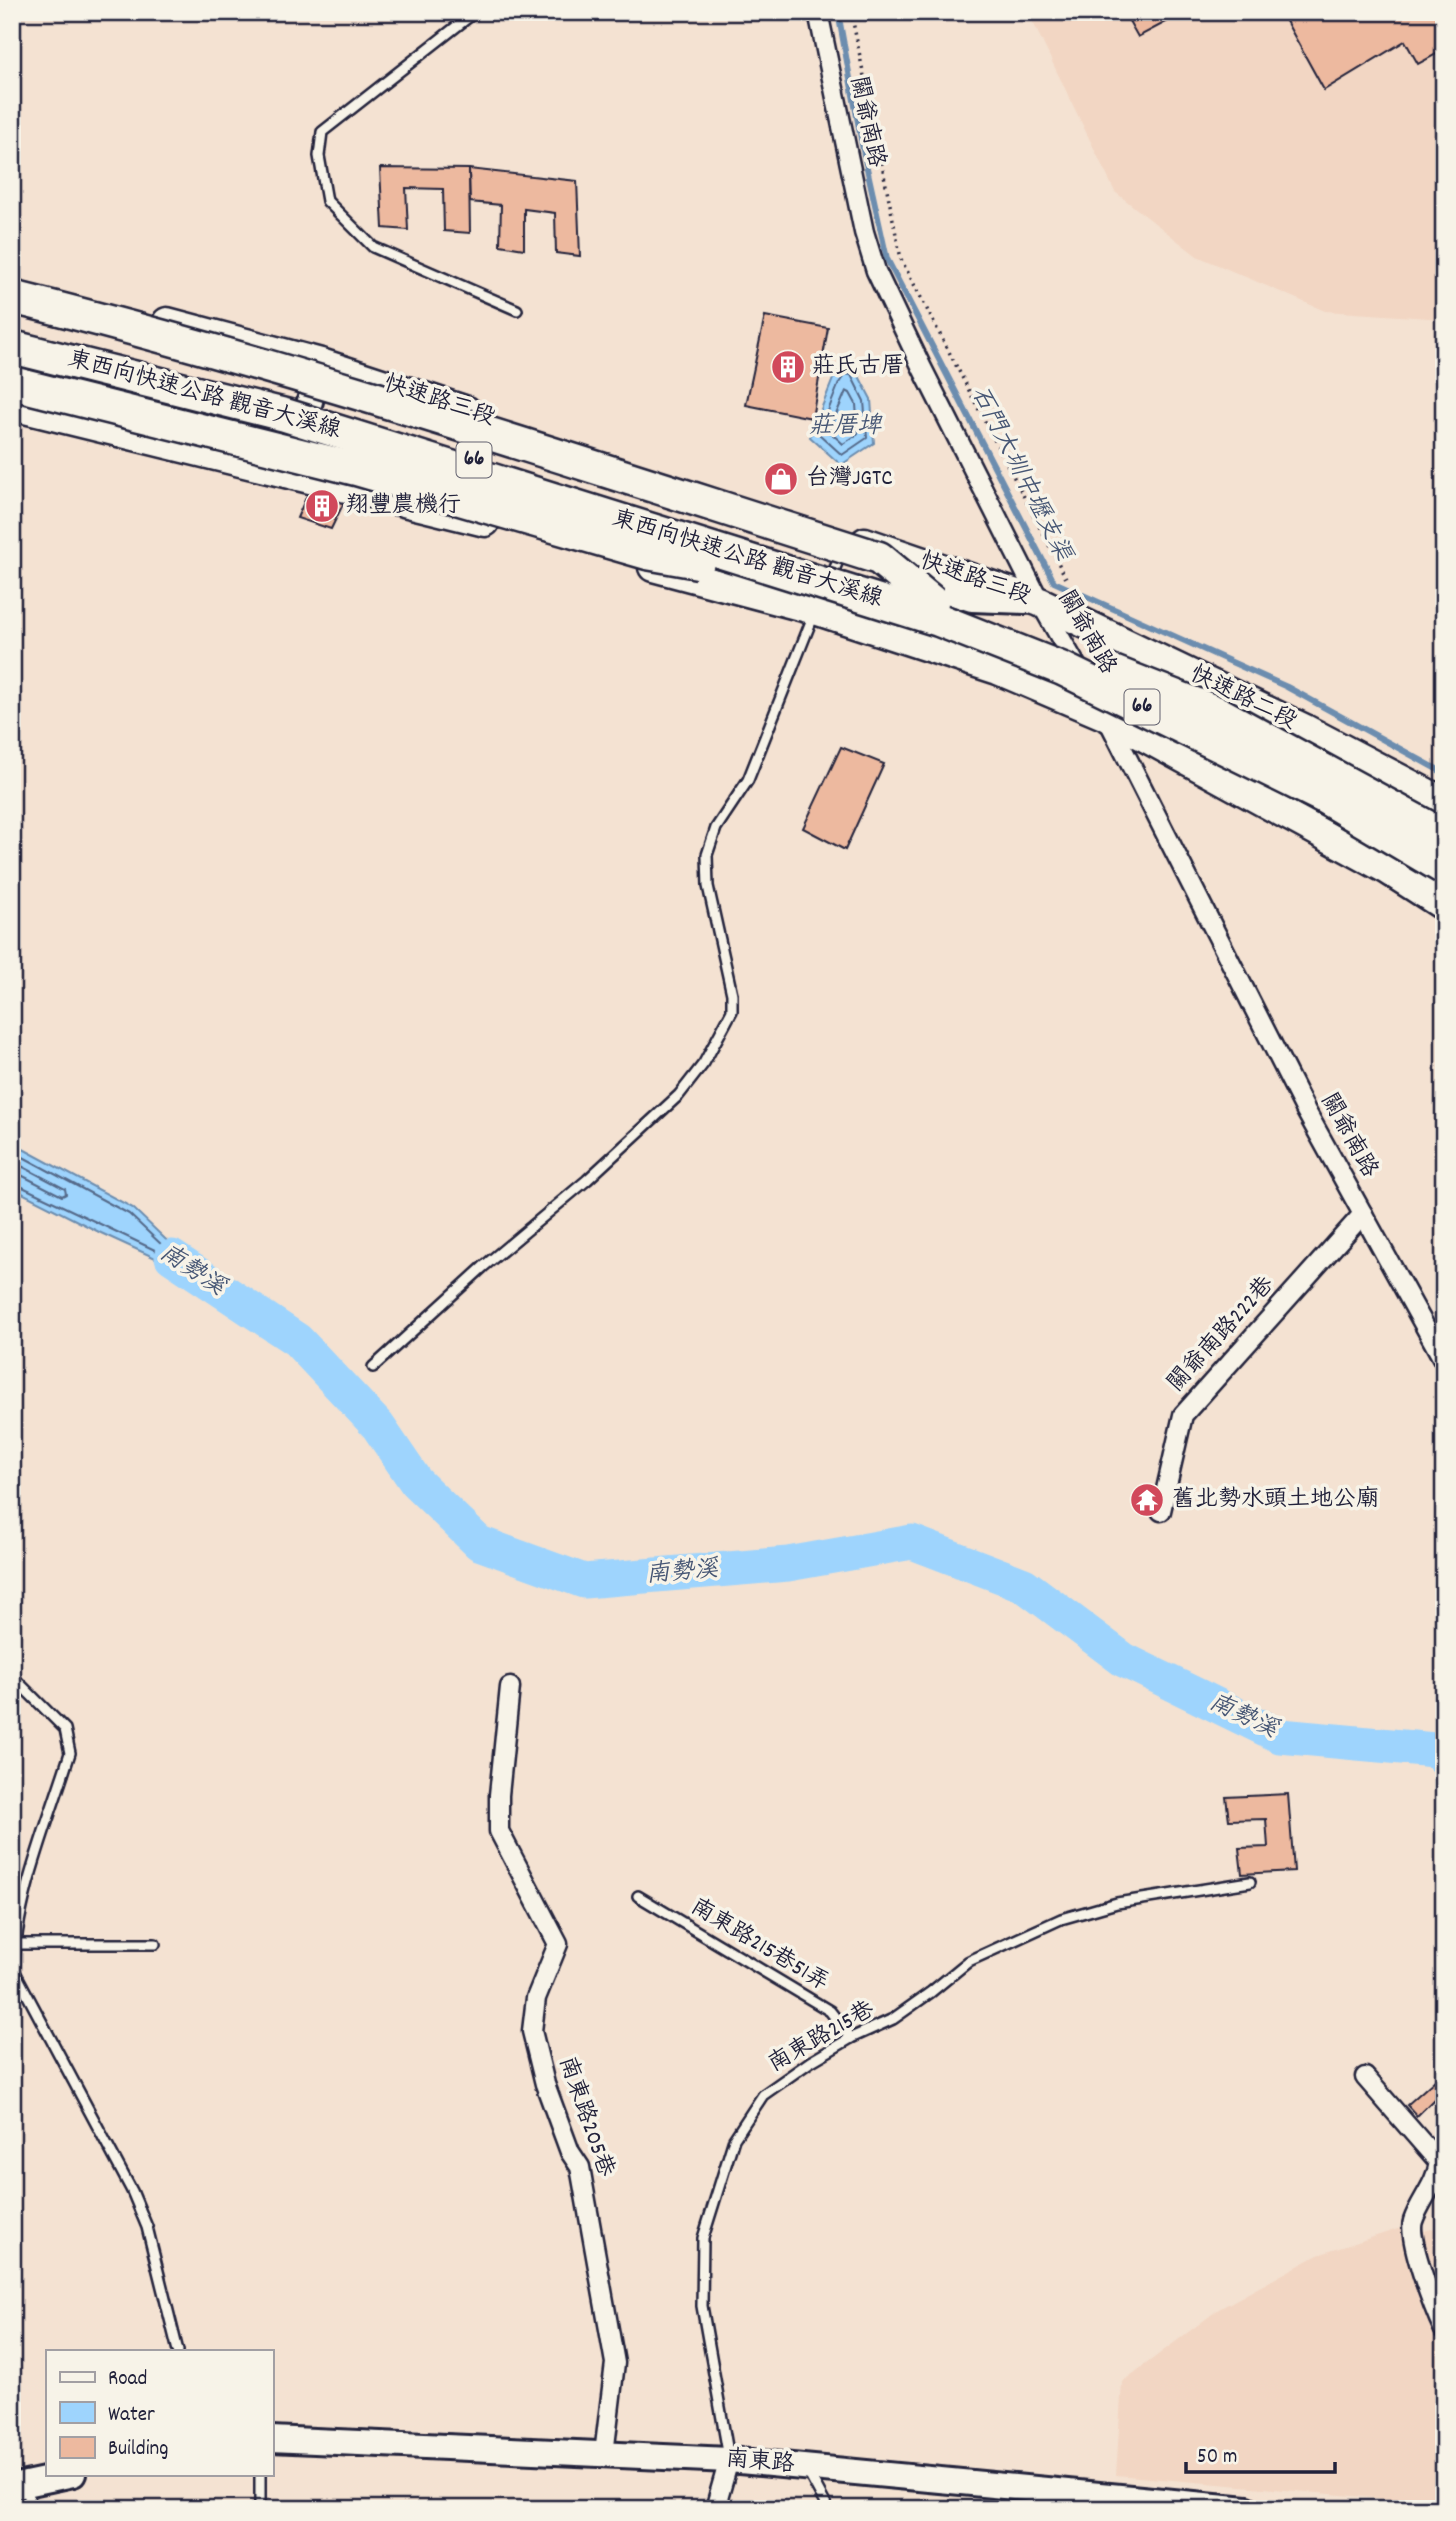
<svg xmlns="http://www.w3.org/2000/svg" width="1456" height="2521" font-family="Dekko,'LXGW WenKai TC',sans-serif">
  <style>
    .built { fill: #f2d6c3 }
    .water { fill: #9ed4fd; stroke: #6c8daf; stroke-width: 2 }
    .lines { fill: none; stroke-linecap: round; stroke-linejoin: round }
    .shore { stroke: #546989; stroke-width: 2 }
    .stream { stroke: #6c8daf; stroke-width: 6 }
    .river { stroke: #9ed4fd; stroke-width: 35 }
    .building { fill: #edb99f; stroke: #22223b; stroke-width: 2 }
    .lane-casing { stroke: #22223b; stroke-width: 14 }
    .street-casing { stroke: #22223b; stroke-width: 23 }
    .secondary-casing { stroke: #22223b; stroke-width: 30 }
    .primary-casing { stroke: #22223b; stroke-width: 33 }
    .path { stroke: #22223b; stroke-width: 3.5; stroke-dasharray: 2 5; stroke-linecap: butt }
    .lane { stroke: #f7f3e8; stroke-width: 9 }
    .street { stroke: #f7f3e8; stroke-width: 18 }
    .secondary { stroke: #f7f3e8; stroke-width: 24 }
    .primary { stroke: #f7f3e8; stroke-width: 28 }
    .highway-bridge-casing { stroke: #22223b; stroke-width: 37; stroke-linecap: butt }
    .highway-bridge { stroke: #f7f3e8; stroke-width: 32 }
    .labels { text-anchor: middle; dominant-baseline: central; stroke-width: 7; stroke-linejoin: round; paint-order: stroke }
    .shield { fill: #f7f3e8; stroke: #62616f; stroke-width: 2 }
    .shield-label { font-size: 21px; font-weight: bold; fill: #22223b }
    .street-label { font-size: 23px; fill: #22223b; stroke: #f7f3e8 }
    .poi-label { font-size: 23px; fill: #22223b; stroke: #f7f3e8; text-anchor: start }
    .water-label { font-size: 24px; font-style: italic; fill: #475775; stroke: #f7f3e8 }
  </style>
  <rect width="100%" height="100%" fill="#f4e2d2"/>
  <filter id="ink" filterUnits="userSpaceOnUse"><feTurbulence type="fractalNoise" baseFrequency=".0143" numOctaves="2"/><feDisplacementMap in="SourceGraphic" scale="14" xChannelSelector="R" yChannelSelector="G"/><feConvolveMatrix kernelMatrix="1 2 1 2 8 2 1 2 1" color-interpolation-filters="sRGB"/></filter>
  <g filter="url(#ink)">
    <g class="built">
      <path d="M1028 12H1444V319L1325 311 1197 256 1115 192Z"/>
      <path d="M1410 2225 1444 2338V2504L1116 2475 1122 2382 1219 2309 1318 2255Z"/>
      <path d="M1444 2226V2293L1420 2232Z"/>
    </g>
    <g class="water">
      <path d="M849 357 871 399 874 443 841 465 810 437 833 379Z"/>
      <path d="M12 1143 133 1208 212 1284 101 1233 12 1188Z"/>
    </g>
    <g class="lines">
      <g class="shore">
        <path d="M845 374 851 375 864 401 867 438 842 455 819 434 839 383Z"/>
        <path d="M846 391 850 393 856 404 858 434 843 444 829 431Z"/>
        <path d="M12 1151 129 1214 163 1246V1250L159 1252 12 1182"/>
        <path d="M12 1161 65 1189 66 1194 62 1196 21 1175 12 1174"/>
      </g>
      <path class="stream" d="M838 12 863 150 887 259 1054 582 1287 687 1444 773"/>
      <path class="river" d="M172 1257 297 1340 378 1426 416 1482 479 1543 584 1581 788 1564 912 1542 1024 1585 1124 1660 1280 1736 1435 1750 1444 1758"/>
    </g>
    <g class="building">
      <path d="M1124 12H1185L1138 37Z"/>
      <path d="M1281 12H1444V50L1418 64 1405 41 1324 90Z"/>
      <path d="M380 168 469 169 470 233 444 231 443 189 406 188 408 230 383 228Z"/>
      <path d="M469 169 577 181 580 256 556 253 555 213 524 209V249L500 245 501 205 470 202Z"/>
      <path d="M765 316 828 328 812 418 746 405Z"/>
      <path d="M312 484 348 494 331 529 297 518Z"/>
      <path d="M841 747 884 764 845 850 803 828Z"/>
      <path d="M1288 1794 1294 1871 1242 1874 1239 1848 1268 1847 1266 1819 1229 1820 1226 1797Z"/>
      <path d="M1444 2072V2089L1417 2116 1407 2105Z"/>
    </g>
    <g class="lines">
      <g class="lane-casing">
        <g id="lane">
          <path d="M475 12 322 132 319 156 327 201 373 247 517 310"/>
          <path d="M830 579 843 550"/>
          <path d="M373 1367 483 1267 587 1180 679 1095 704 1063 732 1011V994L708 886 707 855 716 828 748 780 814 614"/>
          <path d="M12 1676 65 1729 70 1753C49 1821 15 1900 14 1970L132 2191 147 2227 178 2351"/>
          <path d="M638 1896 830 2011 851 2038"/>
          <path d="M14 1944H155"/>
          <path d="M729 2458 702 2306 703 2238 734 2139 763 2095 810 2062 851 2038 893 2019 931 1992 969 1961 1061 1919 1117 1903 1250 1882"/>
          <path d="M808 2472 828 2509"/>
          <path d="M27 2486 31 2509"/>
          <path d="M260 2509V2474"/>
        </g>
      </g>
      <g class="street-casing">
        <g id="street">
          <path d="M818 12 864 232 876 271 922 368 1040 602 1081 674"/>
          <path d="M1106 716 1306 1111 1444 1361"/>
          <path d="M1161 1511 1183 1415 1363 1214"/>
          <path d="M510 1687 499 1795V1831L558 1944 536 1998 532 2031 545 2084 570 2152 580 2167 615 2363 604 2454"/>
          <path d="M1365 2077 1439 2162C1436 2185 1420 2200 1413 2221 1407 2239 1435 2311 1444 2330"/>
          <path d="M715 2509 729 2460"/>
        </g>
      </g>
      <g class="secondary-casing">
        <g id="secondary">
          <path d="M12 365 307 437"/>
          <path d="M300 437 320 365"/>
          <path d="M911 580 972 599 1025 601"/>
          <path d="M271 2439 729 2460 1247 2509"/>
          <path d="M12 2487 73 2474"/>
        </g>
      </g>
      <g class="primary-casing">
        <g id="primary">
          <path d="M167 322 321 363 467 411"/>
          <path d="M12 406 485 522"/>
          <path d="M865 542 1040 602 1305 729 1444 802"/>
          <path d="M653 567 815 610 998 670 1106 716 1388 870 1444 906"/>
        </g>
      </g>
      <path class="path" d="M851 12 901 259 1067 580"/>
      <use href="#lane" class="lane"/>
      <use href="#street" class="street"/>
      <use href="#secondary" class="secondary"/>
      <use href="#primary" class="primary"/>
      <g class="highway-bridge-casing">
        <g id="highway-bridge">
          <path d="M12 297C305 370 592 467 879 558L932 602"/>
          <path d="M12 347 285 415 939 620 1063 669 1223 747 1324 797 1444 868"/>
          <path d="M12 383 356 469 647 553 698 562"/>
          <path d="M1113 672 1220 714 1444 836"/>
        </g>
      </g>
      <use href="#highway-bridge" class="highway-bridge"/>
    </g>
  </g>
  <defs>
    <g id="building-disc" transform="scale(1.75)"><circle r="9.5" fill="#d1495b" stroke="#f7f3e8"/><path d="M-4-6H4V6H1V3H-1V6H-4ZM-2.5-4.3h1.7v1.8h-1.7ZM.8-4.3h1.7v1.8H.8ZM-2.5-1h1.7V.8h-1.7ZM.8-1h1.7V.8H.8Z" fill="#fff"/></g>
    <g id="shop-disc" transform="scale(1.75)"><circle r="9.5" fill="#d1495b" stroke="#f7f3e8"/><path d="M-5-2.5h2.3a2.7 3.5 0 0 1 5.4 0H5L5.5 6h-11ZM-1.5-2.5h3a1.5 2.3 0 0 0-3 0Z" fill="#fff"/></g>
    <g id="temple-disc" transform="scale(1.75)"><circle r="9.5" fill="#d1495b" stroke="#f7f3e8"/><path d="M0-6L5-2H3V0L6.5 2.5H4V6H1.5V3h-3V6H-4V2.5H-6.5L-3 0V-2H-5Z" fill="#fff"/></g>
  </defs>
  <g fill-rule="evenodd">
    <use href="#building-disc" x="788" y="367"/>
    <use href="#shop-disc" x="781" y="479"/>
    <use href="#building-disc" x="322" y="506"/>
    <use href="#temple-disc" x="1147" y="1500"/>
  </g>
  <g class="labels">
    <g class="shield">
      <rect x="456.5" y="442.5" width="35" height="35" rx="5"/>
      <rect x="1124.5" y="689.5" width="35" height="35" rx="5"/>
    </g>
    <g class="shield-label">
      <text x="474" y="460">66</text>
      <text x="1142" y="707">66</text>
    </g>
    <g class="street-label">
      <text transform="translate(866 122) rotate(78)">關爺南路</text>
      <text transform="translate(204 396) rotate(15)">東西向快速公路 觀音大溪線</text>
      <text transform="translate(439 402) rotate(18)">快速路三段</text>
      <text transform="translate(747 560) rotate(17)">東西向快速公路 觀音大溪線</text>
      <text transform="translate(975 580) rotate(19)">快速路三段</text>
      <text transform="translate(1086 633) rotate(60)">關爺南路</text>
      <text transform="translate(1243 699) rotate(26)">快速路二段</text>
      <text transform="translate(1348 1136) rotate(61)">關爺南路</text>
      <text transform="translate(1222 1335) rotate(-48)">關爺南路222巷</text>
      <text transform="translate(759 1946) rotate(31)">南東路215巷51弄</text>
      <text transform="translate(822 2038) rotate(-30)">南東路215巷</text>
      <text transform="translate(585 2117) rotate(71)">南東路205巷</text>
      <text transform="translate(760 2463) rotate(5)">南東路</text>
    </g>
    <g class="poi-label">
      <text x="812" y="367">莊氏古厝</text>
      <text x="806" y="479">台灣JGTC</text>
      <text x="346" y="506">翔豐農機行</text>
      <text x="1172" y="1500">舊北勢水頭土地公廟</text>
    </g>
    <g class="water-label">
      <text x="845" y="427">莊厝埤</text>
      <text transform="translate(1020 474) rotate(63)">石門大圳中壢支渠</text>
      <text transform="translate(192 1271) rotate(33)">南勢溪</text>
      <text transform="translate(682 1573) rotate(-5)">南勢溪</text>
      <text transform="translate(1243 1717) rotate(25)">南勢溪</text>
    </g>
  </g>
  <rect width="1456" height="2521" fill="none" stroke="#f7f3e8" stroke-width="42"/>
  <rect x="21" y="21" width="1414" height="2479" fill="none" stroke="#22223b" stroke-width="2.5" filter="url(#ink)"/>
  <rect x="46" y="2350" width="228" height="126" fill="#f7f3e8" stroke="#a29fa3" stroke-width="2"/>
  <rect x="60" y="2372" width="35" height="10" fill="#f7f3e8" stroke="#a29fa3" stroke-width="2"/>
  <text x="108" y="2384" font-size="21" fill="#22223b">Road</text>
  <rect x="60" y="2402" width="35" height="21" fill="#9ed4fd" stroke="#a29fa3" stroke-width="2"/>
  <text x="108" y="2420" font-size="21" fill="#22223b">Water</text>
  <rect x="60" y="2437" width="35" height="21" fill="#edb99f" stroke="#a29fa3" stroke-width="2"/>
  <text x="108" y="2454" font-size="21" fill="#22223b">Building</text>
  <path d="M1186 2462v10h149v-10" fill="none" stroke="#22223b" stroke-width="3.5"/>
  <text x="1197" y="2462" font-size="21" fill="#22223b" stroke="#f7f3e8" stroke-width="5" paint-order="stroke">50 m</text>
</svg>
